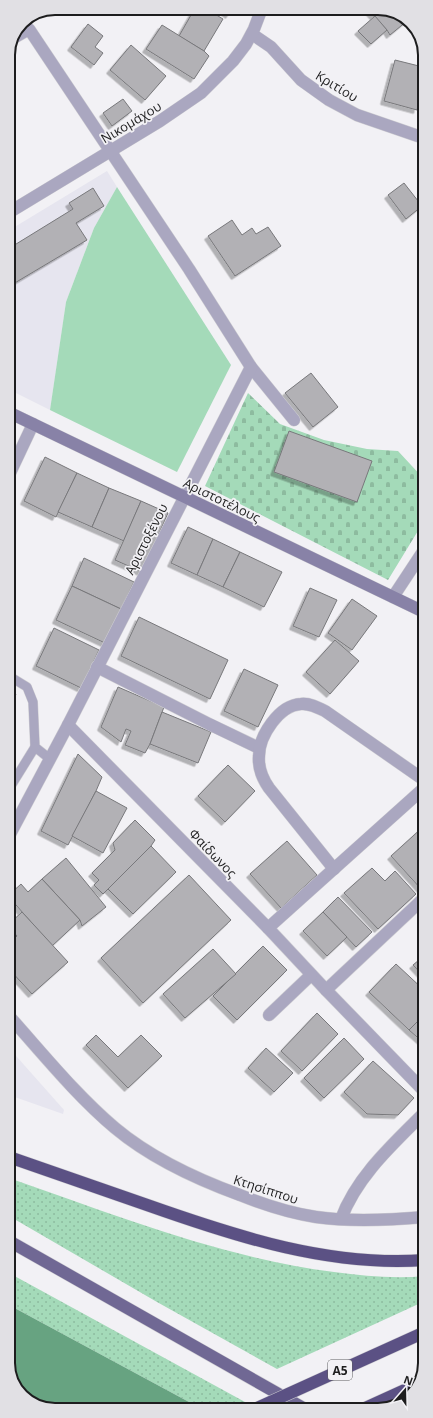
<svg xmlns="http://www.w3.org/2000/svg" width="433" height="1418" font-family="'Open Sans',sans-serif">
  <style>
    .built { fill: #e6e5ef }
    .grass { fill: url(#grass-dots) }
    .cemetery { fill: url(#cemetery-stones) }
    .green { fill: #a4dab9 }
    .water { fill: #67a381 }
    .building { fill: #b2b1b5; stroke: #78787b; filter: url(#shadow) }
    .lines { fill: none; stroke-linecap: round; stroke-linejoin: round }
    .service-casing { stroke: #d0cfd3; stroke-width: 10 }
    .minor-casing { stroke: #d0cfd3; stroke-width: 13 }
    .secondary-casing { stroke: #d0cfd3; stroke-width: 13 }
    .primary-casing { stroke: #d0cfd3; stroke-width: 13 }
    .motorway-casing { stroke: #d0cfd3; stroke-width: 13 }
    .service { stroke: #aaa7c0; stroke-width: 9 }
    .minor { stroke: #aaa7c0; stroke-width: 12 }
    .secondary { stroke: #8882a7; stroke-width: 12 }
    .primary { stroke: #706894; stroke-width: 12 }
    .motorway { stroke: #5b5184; stroke-width: 12 }
    .motorway-bridge-casing { stroke: #d0cfd3; stroke-width: 13; stroke-linecap: butt }
    .motorway-bridge { stroke: #5b5184; stroke-width: 12 }
    .labels { text-anchor: middle; dominant-baseline: central; stroke-width: 3.5; stroke-linejoin: round; paint-order: stroke }
    .shield { fill: #f2f1f5; stroke: #5d5d5e; stroke-width: 1 }
    .shield-label { font-size: 12px; font-weight: bold; fill: #1d1d1e }
    .street-label { font-size: 13px; fill: #1d1d1e; stroke: #f2f1f5 }
    .rim { fill: none; stroke: #1d1d1e; stroke-width: 2 }
  </style>
  <defs>
    <pattern id="grass-dots" width="8" height="8" patternUnits="userSpaceOnUse"><rect width="8" height="8" fill="#a4dab9"/><path d="M2 2h.1M6 6h.1" fill="none" stroke="#8dbb9f" stroke-width="1.8" stroke-linecap="round"/></pattern>
    <pattern id="cemetery-stones" width="16" height="16" patternUnits="userSpaceOnUse"><rect width="16" height="16" fill="#a4dab9"/><path d="M2 7V4a2 2 0 0 1 4 0v3zM10 15v-3a2 2 0 0 1 4 0v3z" fill="#8dbb9f"/></pattern>
    <filter id="shadow"><feDropShadow dx="-3.5" dy="3.5" stdDeviation="0" flood-color="#0004"/></filter>
  </defs>
  <rect width="100%" height="100%" fill="#f2f1f5"/>
  <g class="built">
    <path d="M107 171 117 187 94 228 66 302 50 410 8 389V231Z"/>
    <path d="M9 1048 64 1110 63 1114 9 1095Z"/>
  </g>
  <g class="grass">
    <path d="M9 1178C115 1215 223 1258 334 1272 365 1276 395 1279 425 1276V1301L277 1369 157 1302 9 1216Z"/>
    <path d="M9 1273 258 1409H202L9 1305Z"/>
  </g>
  <path class="cemetery" d="M248 393 280 424 324 440 367 449 398 451 424 479V521L388 580 205 486Z"/>
  <path class="green" d="M117 187 231 365 177 472 50 410 66 302 94 228Z"/>
  <path class="water" d="M9 1305 202 1409 52 1410 24 1398 10 1375Z"/>
  <g class="building">
    <path d="M195 8H205L223 19 204 51 179 36Z"/>
    <path d="M220 8H234L229 15Z"/>
    <path d="M366 8H381L404 18 407 21 390 35 387 30Z"/>
    <path d="M375 16 387 30 371 44 358 31Z"/>
    <path d="M88 24 103 36 95 47 103 53 94 65 71 47Z"/>
    <path d="M162 25 204 51 209 56 194 79 146 49Z"/>
    <path d="M131 45 166 76 145 100 110 70Z"/>
    <path d="M395 60 423 67V85L417 110 384 101Z"/>
    <path d="M123 99 132 111 112 126 103 113Z"/>
    <path d="M404 183 422 206 406 219 388 195Z"/>
    <path d="M93 188 104 206 76 223 87 240 8 287V249L73 209 69 203Z"/>
    <path d="M232 220 242 235 252 228 256 234 268 227 281 246 235 276 208 236Z"/>
    <path d="M311 373 338 407 313 427 285 393Z"/>
    <path d="M289 431 372 461 357 502 274 472Z"/>
    <path d="M45 457 77 473 56 517 24 501Z"/>
    <path d="M77 473 109 488 92 527 58 512Z"/>
    <path d="M109 488 141 501 124 541 92 527Z"/>
    <path d="M141 501 168 513 142 572 115 560Z"/>
    <path d="M188 527 213 539 197 575 171 563Z"/>
    <path d="M213 539 240 552 223 587 197 575Z"/>
    <path d="M240 552 282 572 264 607 223 587Z"/>
    <path d="M84 558 134 582 121 609 72 586Z"/>
    <path d="M72 586 121 609 105 643 56 620Z"/>
    <path d="M310 588 337 600 319 637 293 626Z"/>
    <path d="M352 599 377 616 352 650 328 633Z"/>
    <path d="M139 617 228 660 210 699 121 656Z"/>
    <path d="M54 628 99 650 81 688 36 666Z"/>
    <path d="M335 640 359 661 330 694 306 672Z"/>
    <path d="M244 669 278 685 258 727 224 711Z"/>
    <path d="M118 687 164 707 150 744 145 753 125 745 131 731 126 729 121 742 101 727Z"/>
    <path d="M9 691 16 694 9 708Z"/>
    <path d="M162 712 211 732 198 763 150 744Z"/>
    <path d="M78 754 102 777 96 791 68 845 41 831Z"/>
    <path d="M228 765 255 791 225 822 198 796Z"/>
    <path d="M96 791 127 808 103 853 72 836Z"/>
    <path d="M135 820 155 840 151 846 103 894 94 885 99 880 92 873 115 850 113 843Z"/>
    <path d="M424 826V885L421 889 391 856Z"/>
    <path d="M287 841 317 875 281 908 250 874Z"/>
    <path d="M151 846 176 872 133 914 108 889Z"/>
    <path d="M66 858 106 907 82 926 80 920 42 879Z"/>
    <path d="M372 868 385 881 395 871 416 894 378 929 344 893Z"/>
    <path d="M189 875 231 920 143 1003 101 958Z"/>
    <path d="M42 879 80 920 52 946 9 897V895L21 884 28 892Z"/>
    <path d="M338 897 372 932 356 947 323 912Z"/>
    <path d="M22 912 68 962 32 994 9 969V941L10 942 17 936 9 927V924Z"/>
    <path d="M323 912 347 937 327 956 303 931Z"/>
    <path d="M263 946 287 970 237 1020 213 996Z"/>
    <path d="M213 949 236 974 185 1018 163 994Z"/>
    <path d="M425 955V978L413 965Z"/>
    <path d="M396 964 425 991V1014L409 1030 369 992Z"/>
    <path d="M317 1013 338 1034 302 1071 281 1051Z"/>
    <path d="M425 1014V1044L409 1030Z"/>
    <path d="M96 1035 118 1057 141 1035 162 1056 128 1088 86 1045Z"/>
    <path d="M344 1038 364 1059 324 1098 304 1078Z"/>
    <path d="M266 1048 293 1073 274 1092 248 1068Z"/>
    <path d="M373 1061 414 1098 398 1115 367 1114 344 1092Z"/>
  </g>
  <g class="lines">
    <g class="service-casing">
      <g id="service">
        <path d="M9 676 27 687 33 702 35 747 50 759"/>
        <path d="M9 789 35 747"/>
      </g>
    </g>
    <g class="minor-casing">
      <g id="minor">
        <path d="M252 34 271 47 301 80 329 100 357 115 418 136 424 135"/>
        <path d="M15 37 29 29 189 269 251 367 294 420"/>
        <path d="M8 213 160 121 201 93 233 61 246 44 254 29 262 8"/>
        <path d="M9 475 33 424"/>
        <path d="M393 597 424 550"/>
        <path d="M97 667 209 724 259 748"/>
        <path d="M68 725 268 928 326 990 425 1092"/>
        <path d="M9 836 68 725 251 367"/>
        <path d="M334 869 269 788C262 778 258 768 259 756 259 736 279 705 301 704 309 703 317 707 325 711L424 780"/>
        <path d="M268 928 424 788"/>
        <path d="M326 990 424 898"/>
        <path d="M269 1015 311 975"/>
        <path d="M9 1016C43 1054 76 1095 115 1128 152 1159 196 1179 240 1195 265 1205 290 1213 316 1217 351 1222 390 1220 425 1217"/>
        <path d="M341 1219C357 1176 393 1144 425 1112"/>
      </g>
    </g>
    <g class="secondary-casing">
      <path id="secondary" d="M8 412 424 612"/>
    </g>
    <g class="primary-casing">
      <path id="primary" d="M9 1241 305 1409"/>
    </g>
    <g class="motorway-casing">
      <g id="motorway">
        <path d="M9 1157C56 1173 103 1190 150 1206 238 1237 330 1267 425 1260"/>
        <path d="M363 1409 418 1384"/>
      </g>
    </g>
    <use href="#service" class="service"/>
    <use href="#minor" class="minor"/>
    <use href="#secondary" class="secondary"/>
    <use href="#primary" class="primary"/>
    <use href="#motorway" class="motorway"/>
    <g class="motorway-bridge-casing">
      <path id="motorway-bridge" d="M255 1409 425 1332"/>
    </g>
    <use href="#motorway-bridge" class="motorway-bridge"/>
  </g>
  <g class="labels">
    <rect class="shield" x="328" y="1360" width="24" height="20" rx="3"/>
    <g class="shield-label">
      <text x="340" y="1370">Α5</text>
    </g>
    <g class="street-label">
      <text transform="translate(337 86) rotate(31)">Κριτίου</text>
      <text transform="translate(131 122) rotate(-31)">Νικομάχου</text>
      <text transform="translate(222 500) rotate(26)">Αριστοτέλους</text>
      <text transform="translate(146 539) rotate(-63)">Αριστοξένου</text>
      <text transform="translate(213 853) rotate(46)">Φαίδωνος</text>
      <text transform="translate(266 1189) rotate(18)">Κτησίππου</text>
    </g>
  </g>
  <path d="M0 0H433V1418H0ZM55 15H378A40 40 0 0 1 418 55V1363A40 40 0 0 1 378 1403H55A40 40 0 0 1 15 1363V55A40 40 0 0 1 55 15Z" fill="#e1e0e4" fill-rule="evenodd"/>
  <path class="rim" d="M55 15H378A40 40 0 0 1 418 55V1363A40 40 0 0 1 378 1403H55A40 40 0 0 1 15 1363V55A40 40 0 0 1 55 15Z"/>
  <g transform="translate(405 1390) rotate(20)" stroke="#f2f1f5" stroke-width="3" paint-order="stroke">
  <path d="M0-3L7 15L0 10L-7 15Z" fill="#1d1d1e"/>
  <text y="-6" font-size="11" font-weight="bold" text-anchor="middle" fill="#1d1d1e">N</text>
  </g>
</svg>
